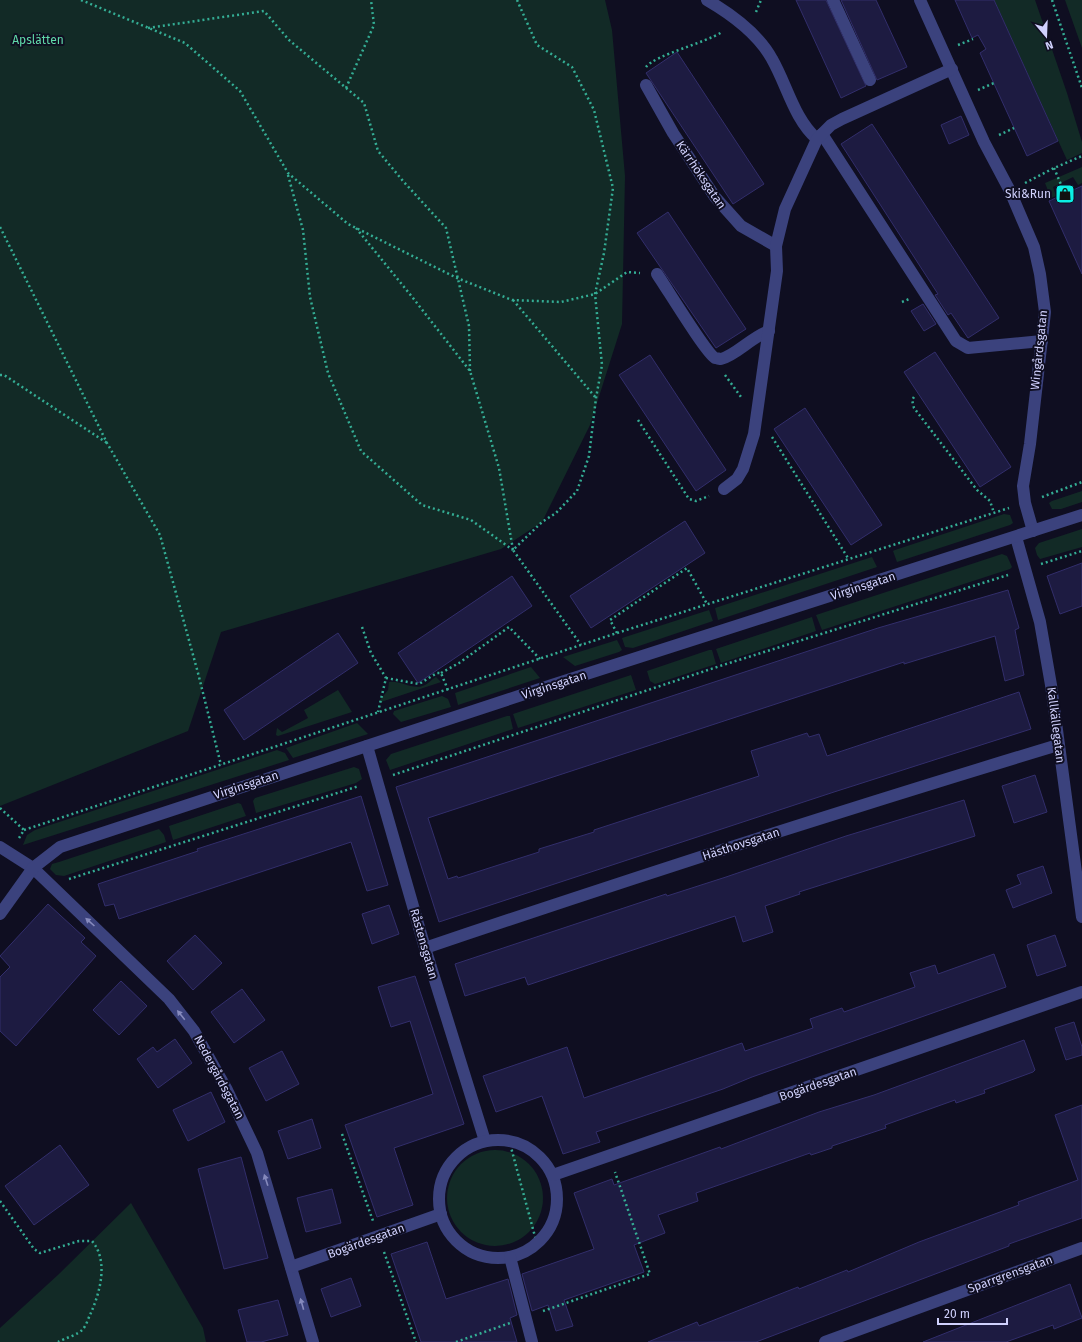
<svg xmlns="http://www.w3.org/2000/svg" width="1082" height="1342" font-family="'Fira Sans',sans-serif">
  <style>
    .green { fill: #122a26 }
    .building { fill: #1d1b41; stroke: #322e6b }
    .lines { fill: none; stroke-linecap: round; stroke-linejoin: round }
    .path { stroke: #34ad94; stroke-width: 2.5; stroke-dasharray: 2 3; stroke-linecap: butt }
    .minor { stroke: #3b427d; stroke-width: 12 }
    .oneway { fill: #868abd }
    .labels { text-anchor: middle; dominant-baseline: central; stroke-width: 4; stroke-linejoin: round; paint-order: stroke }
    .park-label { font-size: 12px; fill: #60d9a9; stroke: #0f0e21 }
    .street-label { font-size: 12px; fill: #d0d1fd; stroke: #0f0e21 }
    .poi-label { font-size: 12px; fill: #d0d1fd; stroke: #0f0e21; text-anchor: end }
  </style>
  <rect width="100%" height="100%" fill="#0f0e21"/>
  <g class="green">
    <path d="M0 0H605L612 30 625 176 622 324 590 425 542 522 501 549 221 632 188 731 0 806Z"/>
    <path d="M994 0H1035L1067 93 1082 142V153L1067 160Z"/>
    <path d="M1065 0H1082V48Z"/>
    <path d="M1082 167V183L1078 185 1073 177 1053 187 1056 196 1051 198 1045 183Z"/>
    <path d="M1082 491V502L1061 509H1052L1049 503 1052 501Z"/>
    <path d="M1004 514 1010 515 1013 523 1010 525 897 562 893 551 895 550Z"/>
    <path d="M1082 529V547L1040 559 1037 555 1035 548 1039 543Z"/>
    <path d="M1002 554 1007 556 1012 567 1010 569 822 630 816 615Z"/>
    <path d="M872 557 877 567 718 620 715 608Z"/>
    <path d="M709 610 713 621 633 648 625 647 622 638Z"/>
    <path d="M812 617 816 631 721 663 716 649Z"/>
    <path d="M617 640 622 650 619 652 575 666 563 657Z"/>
    <path d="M709 650H712L716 664 655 684 650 681 647 671Z"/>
    <path d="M531 667 540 678 458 705 455 693Z"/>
    <path d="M631 675 636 690 518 728 513 714Z"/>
    <path d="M436 677 441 682 381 702 380 700 388 690 389 682C401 680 413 691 425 685 429 683 432 679 436 677Z"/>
    <path d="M338 690 352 712 278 736 276 735 277 728 282 732 308 718 304 710Z"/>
    <path d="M442 696 448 699 451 707 401 722 393 714 394 711Z"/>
    <path d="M507 716H510L513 729 390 770 386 760 391 754Z"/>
    <path d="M357 723 368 734 293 758 286 748Z"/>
    <path d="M277 750 285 753 289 760 23 845 27 835 35 830Z"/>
    <path d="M354 767 359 769 362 779 356 783 256 813 253 801 255 798Z"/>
    <path d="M238 803 241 804 246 816 173 840 169 826Z"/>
    <path d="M159 829 164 835 166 842 64 876 56 875 50 869 52 864 59 862Z"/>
    <circle cx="495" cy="1198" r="48"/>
    <path d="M131 1203 203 1328 206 1342H0V1328L59 1274Z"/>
  </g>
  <g class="building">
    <path d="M796 0H826L866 86 841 98Z"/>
    <path d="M841 0H876L907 67 877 80Z"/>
    <path d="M955 0H994L1058 141 1027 156 980 53 986 49 978 35 972 38Z"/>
    <path d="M677 52 764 184 733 204 646 73Z"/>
    <path d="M961 116 969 135 949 144 941 125Z"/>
    <path d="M872 124 999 318 968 338 951 313 948 315 935 295 938 294 841 144Z"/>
    <path d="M1082 186V274L1049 201Z"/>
    <path d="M668 212 746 329 716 348 637 233Z"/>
    <path d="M923 304 936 324 924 331 911 311Z"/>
    <path d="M935 352 1011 467 980 487 904 372Z"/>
    <path d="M650 355 726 470 696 491 619 375Z"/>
    <path d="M805 408 882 525 851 545 774 429Z"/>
    <path d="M685 521 705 553 591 628 570 596Z"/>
    <path d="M1082 563V606L1060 614 1047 576Z"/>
    <path d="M512 576 532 606 418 683 398 653Z"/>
    <path d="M1008 590 1019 628 1015 630 1024 675 1005 681 995 636 904 664V662L428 818 448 879 457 876 458 878 539 852V849L594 832V830L759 776 751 751 807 733 809 737 819 734 827 756 1019 692 1031 729 834 792 439 922 396 787 878 628Z"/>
    <path d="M338 633 358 663 244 740 224 710Z"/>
    <path d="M1035 775 1047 812 1014 823 1002 786Z"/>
    <path d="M361 796 388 885 367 891 351 842 119 919 114 904 105 906 98 884 198 851 197 849Z"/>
    <path d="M964 800 975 836 799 892 800 894 765 906 773 932 743 942 735 916 528 985 525 977 465 996 455 964 666 894 667 896 726 877 846 836Z"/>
    <path d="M1043 866 1052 893 1013 908 1006 890 1021 884 1017 875Z"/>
    <path d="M48 904 85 938 81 942 96 956 16 1046 0 1031V977L10 967 0 956Z"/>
    <path d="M389 905 399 934 372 944 362 914Z"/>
    <path d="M195 935 222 963 193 990 167 961Z"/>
    <path d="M1055 935 1066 966 1037 976 1027 945Z"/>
    <path d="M994 954 1006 987 752 1077 723 1089 596 1132 600 1142 563 1154 542 1096 496 1112 483 1076 567 1047 584 1098 742 1043 745 1051 813 1028 810 1019 842 1008 844 1012 915 987 910 973 935 965 938 974Z"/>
    <path d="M415 976 464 1124 394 1148 413 1205 377 1217 345 1125 433 1094 410 1021 391 1027 378 987Z"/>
    <path d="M121 981 147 1006 119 1035 93 1010Z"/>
    <path d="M242 989 265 1020 234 1043 211 1012Z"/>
    <path d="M1074 1022 1082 1047V1055L1066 1060 1055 1028Z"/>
    <path d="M175 1039 192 1063 158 1088 137 1059 153 1047 157 1052Z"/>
    <path d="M1024 1040 1035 1070 1033 1072 984 1090 985 1093 956 1103 955 1100 885 1125 886 1128 832 1146V1148L811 1155 810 1153 696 1193 698 1201 658 1215 665 1233 634 1245 644 1272 564 1300 573 1326 556 1331 548 1305 532 1311 522 1274 594 1249 574 1193 612 1179 614 1185 720 1147 721 1149 819 1112 874 1095Z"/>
    <path d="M282 1051 299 1084 266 1101 249 1068Z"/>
    <path d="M211 1092 225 1122 188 1141 173 1110Z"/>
    <path d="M1082 1105V1218L1009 1244V1246L756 1342H648L697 1322 699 1326 798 1287 799 1289 847 1270 848 1272 919 1242 1019 1205 1018 1202 1078 1180 1055 1115Z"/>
    <path d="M312 1119 321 1148 288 1159 278 1131Z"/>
    <path d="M60 1145 89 1185 34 1225 5 1186Z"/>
    <path d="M241 1157 268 1258 224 1269 198 1169Z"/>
    <path d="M332 1189 341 1223 306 1232 297 1198Z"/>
    <path d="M427 1242 446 1299 508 1279 517 1315 510 1318 517 1342H421L391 1254Z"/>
    <path d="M351 1278 361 1306 331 1317 321 1289Z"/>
    <path d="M1070 1284 1082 1318 1054 1329 1053 1325 1006 1342H923Z"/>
    <path d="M278 1300 288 1335 261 1342H247L238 1310Z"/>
  </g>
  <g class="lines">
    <g class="path">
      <path d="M81 0 185 43 240 91 288 173 348 224 457 278 512 300 561 302 595 294 627 272 640 273"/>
      <path d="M517 0 537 45 572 67 594 110 613 188 604 253 595 294 602 365 596 398 589 456 577 491 556 513 542 522 513 550 581 645"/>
      <path d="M1052 0 1082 88"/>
      <path d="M756 12 761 0"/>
      <path d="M148 28 264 11 289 40 364 103 378 151 403 181 446 228 469 326 470 371"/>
      <path d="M958 45 973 39"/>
      <path d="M646 67C655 55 705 43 722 32"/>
      <path d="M346 88 374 25 371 0"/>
      <path d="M978 90 994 83"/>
      <path d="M999 135 1014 128"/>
      <path d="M1054 168 1065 194"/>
      <path d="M288 175 303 230 310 297 328 373 361 451 422 505 471 520 513 550"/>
      <path d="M1025 183 1054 168 1082 156"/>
      <path d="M0 227 107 443 160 535 198 673 221 765"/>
      <path d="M356 228 413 298 470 371 499 468 513 550"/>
      <path d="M513 300 596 398"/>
      <path d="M902 302 909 299"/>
      <path d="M0 375H4L107 443"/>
      <path d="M725 375 741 397"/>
      <path d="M914 397 912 400 914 408 977 490 990 501 994 513"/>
      <path d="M638 420 689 499 696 501 709 496"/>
      <path d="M772 437 848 558"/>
      <path d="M1042 497 1082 482"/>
      <path d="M1041 564 1082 551"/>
      <path d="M362 627 371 653 386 678 378 712"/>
      <path d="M617 633 610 620 687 568 707 604"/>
      <path d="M441 673 459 663 509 627 540 659"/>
      <path d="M386 678 419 684 437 673H441L448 690"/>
      <path d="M393 775 723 665 1008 575"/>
      <path d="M0 808 24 830"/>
      <path d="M24 830 617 633 1009 508"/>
      <path d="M19 838 24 830"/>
      <path d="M69 879 359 786"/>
      <path d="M342 1134 373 1221"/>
      <path d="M509 1140 537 1244"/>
      <path d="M0 1201 34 1249 40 1253 79 1241H92C109 1261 100 1293 90 1315 88 1319 86 1326 83 1329 78 1335 65 1338 58 1342"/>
      <path d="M384 1252 416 1342"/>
      <path d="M543 1311 650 1274 615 1172"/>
      <path d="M456 1342 510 1323"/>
    </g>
    <g class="minor">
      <path d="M707 0C731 14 759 35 772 59 787 85 794 119 817 139"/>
      <path d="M833 0 870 80"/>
      <path d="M920 0 984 142 1010 191 1034 247 1040 274 1045 312 1030 444 1023 486 1025 503 1033 531"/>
      <path d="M646 85 673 133 715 197 741 226 776 246"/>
      <path d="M822 134 956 341 968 348 1042 341"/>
      <path d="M657 274C666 287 706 353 715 358 716 358 720 359 721 359 735 356 753 336 769 331"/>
      <path d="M724 489 737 479 743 469 754 434 777 271 776 246 785 209 817 139 831 125 842 119 952 69"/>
      <path d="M1016 537 1040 622 1051 685 1082 917"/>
      <path d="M367 746 425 948 485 1141"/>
      <path d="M0 847 33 868 169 999 194 1031 227 1090 257 1153 313 1342"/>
      <path d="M0 914 33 868 60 847 552 685 1082 515"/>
      <path d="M425 948C635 877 846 809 1058 745"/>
      <circle cx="498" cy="1199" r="59"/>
      <path d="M553 1175 1082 992"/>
      <path d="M510 1257 532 1342"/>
      <path d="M291 1267 441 1214"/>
      <path d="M825 1342 1082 1248"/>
    </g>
  </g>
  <defs><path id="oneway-solid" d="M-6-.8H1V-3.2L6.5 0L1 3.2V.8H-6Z"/></defs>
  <g class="oneway">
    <use href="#oneway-solid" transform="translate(90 922) rotate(-138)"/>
    <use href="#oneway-solid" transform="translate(181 1015) rotate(-129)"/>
    <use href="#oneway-solid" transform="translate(266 1180) rotate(-108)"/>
    <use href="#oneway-solid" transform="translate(302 1304) rotate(-106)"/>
  </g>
  <defs>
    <g id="shop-square" transform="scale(1)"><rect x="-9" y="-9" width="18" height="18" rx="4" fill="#0beee4" stroke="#0f0e21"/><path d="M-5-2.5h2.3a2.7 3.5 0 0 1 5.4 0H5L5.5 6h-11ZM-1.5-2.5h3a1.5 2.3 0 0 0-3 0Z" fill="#111"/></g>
  </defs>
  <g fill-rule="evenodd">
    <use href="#shop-square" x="1065" y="194"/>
  </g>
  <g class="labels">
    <g class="park-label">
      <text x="38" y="40">Apslätten</text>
    </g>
    <g class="street-label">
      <text transform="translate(701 175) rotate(56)">Kärrhöksgatan</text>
      <text transform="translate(1039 350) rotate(-84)">Wingårdsgatan</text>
      <text transform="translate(863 586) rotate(-18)">Virginsgatan</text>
      <text transform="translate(554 685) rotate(-18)">Virginsgatan</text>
      <text transform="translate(1056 725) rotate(83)">Kallkällegatan</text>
      <text transform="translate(246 785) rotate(-18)">Virginsgatan</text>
      <text transform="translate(741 844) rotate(-18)">Hästhovsgatan</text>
      <text transform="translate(424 944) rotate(74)">Råstensgatan</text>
      <text transform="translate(219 1077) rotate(62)">Nedergårdsgatan</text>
      <text transform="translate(818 1084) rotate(-19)">Bogärdesgatan</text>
      <text transform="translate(366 1241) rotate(-20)">Bogärdesgatan</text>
      <text transform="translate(1010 1274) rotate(-20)">Sparrgrensgatan</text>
    </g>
    <g class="poi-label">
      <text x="1051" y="194">Ski&amp;Run</text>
    </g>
  </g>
  <g transform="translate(1046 36) rotate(161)" stroke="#0f0e21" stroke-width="3" paint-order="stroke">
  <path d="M0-3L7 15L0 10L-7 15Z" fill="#d0d1fd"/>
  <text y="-6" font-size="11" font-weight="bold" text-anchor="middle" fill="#d0d1fd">N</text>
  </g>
  <path d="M938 1318v6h69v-6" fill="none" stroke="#d0d1fd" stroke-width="2"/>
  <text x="944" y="1318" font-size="12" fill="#d0d1fd" stroke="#0f0e21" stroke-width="3" paint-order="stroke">20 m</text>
</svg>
